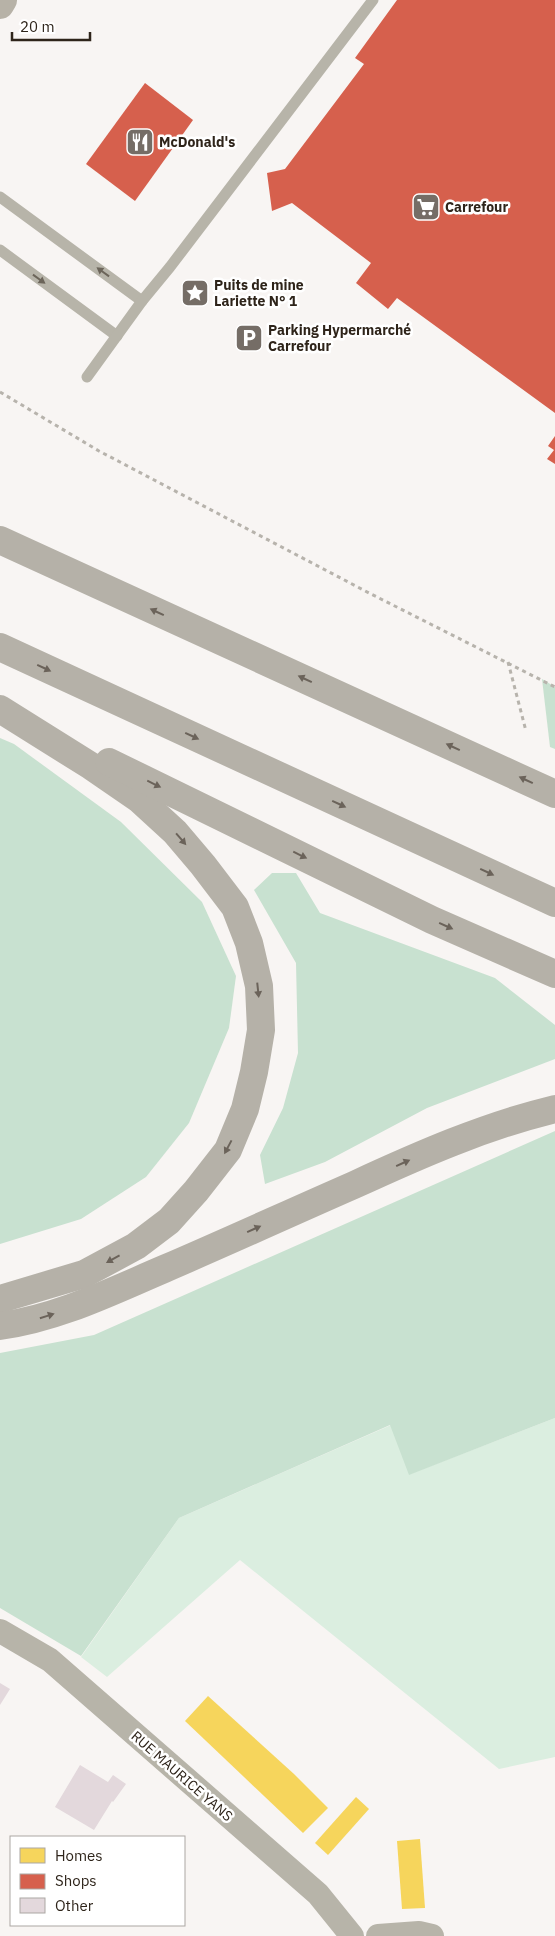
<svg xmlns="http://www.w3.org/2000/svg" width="555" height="1936" font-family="'IBM Plex Sans',sans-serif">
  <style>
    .green { fill: #dbeee0 }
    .forest { fill: #c8e1d0 }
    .homes { fill: #f6d55c }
    .shops { fill: #d6604d }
    .building { fill: #e3d8dc }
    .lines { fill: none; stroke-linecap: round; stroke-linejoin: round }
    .path { stroke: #b7b3ac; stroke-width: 3; stroke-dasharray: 4 4; stroke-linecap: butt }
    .service { stroke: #b7b4a9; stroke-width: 11 }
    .minor { stroke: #b7b4a9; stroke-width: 24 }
    .secondary { stroke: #b7b2a7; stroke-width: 28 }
    .motorway { stroke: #b5b1a8; stroke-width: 28 }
    .oneway { fill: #6c655a }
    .oneway2 { fill: #6b635a }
    .labels { text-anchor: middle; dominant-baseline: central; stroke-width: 5; stroke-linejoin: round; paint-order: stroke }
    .poi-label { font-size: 14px; font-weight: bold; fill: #2e241a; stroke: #fff; text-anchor: start }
    .street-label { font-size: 14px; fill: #2e241a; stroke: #fff }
  </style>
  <rect width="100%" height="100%" fill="#f8f5f3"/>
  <path class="green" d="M555 1418V1757L499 1769 240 1560 107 1677 81 1657 179 1518 391 1425 410 1474Z"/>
  <g class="forest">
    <path d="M542 679 555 687V749L550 747Z"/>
    <path d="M0 738 14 744 121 822 202 902 236 976 229 1028 189 1123 146 1177 81 1219 0 1244Z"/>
    <path d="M272 873H296L320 913 495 978 555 1025V1059L427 1108 325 1162 265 1184 260 1155 283 1108 298 1053 296 963 254 890Z"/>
    <path d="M555 1131V1418L409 1475 390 1425 179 1518 81 1656 0 1608V1353L94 1335Z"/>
  </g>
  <g class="homes">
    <path d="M208 1696 294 1774 328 1808 303 1833 185 1721Z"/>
    <path d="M356 1797 369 1809 328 1855 315 1843Z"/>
    <path d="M420 1839 425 1908 402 1909 397 1841Z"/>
  </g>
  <g class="shops">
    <path d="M397 0H555V413L397 298 388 309 356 283 371 263 292 203 272 211 267 173 285 169 364 64 355 58Z"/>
    <path d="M145 83 193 120 135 201 86 164Z"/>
    <path d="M555 436V464L547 459 554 450 548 446Z"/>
  </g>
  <g class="building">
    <path d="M0 1683 10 1689 0 1705Z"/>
    <path d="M80 1765 108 1782 113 1775 126 1784 113 1802 112 1801 94 1830 55 1807Z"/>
  </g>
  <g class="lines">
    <g class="path">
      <path d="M0 392 99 451 371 594 555 687"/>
      <path d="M508 662 526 731"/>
    </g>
    <g class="service">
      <path d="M0 197 142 301"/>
      <path d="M0 250 117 336"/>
      <path d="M87 377 142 301 170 267 373 0"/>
    </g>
    <g class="minor">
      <path d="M0 1631 50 1660 318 1894 352 1936"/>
      <path d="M378 1936 419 1933 432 1936"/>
    </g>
    <path class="secondary" d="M0 5 3 0"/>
    <g class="motorway">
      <path d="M0 540 555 794"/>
      <path d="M0 647 555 903"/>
      <path d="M0 709 91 766 139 799 175 832 203 865 235 907 249 943 259 986 261 1030 254 1072 245 1109 228 1150 196 1191 169 1221 136 1246 84 1274 0 1299"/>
      <path d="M109 762 432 920 555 974"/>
      <path d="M0 1326C58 1318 110 1292 164 1269 227 1242 290 1213 354 1185 419 1155 485 1126 555 1109"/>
    </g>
  </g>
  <defs><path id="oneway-solid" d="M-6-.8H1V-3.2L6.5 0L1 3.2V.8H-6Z" transform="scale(1.25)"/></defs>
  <g class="oneway">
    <use href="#oneway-solid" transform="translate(103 272) rotate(-144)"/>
    <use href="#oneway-solid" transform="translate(39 279) rotate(36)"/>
  </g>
  <g class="oneway2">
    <use href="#oneway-solid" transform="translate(157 612) rotate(-155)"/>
    <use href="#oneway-solid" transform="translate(44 668) rotate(25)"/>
    <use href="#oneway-solid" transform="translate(305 679) rotate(-155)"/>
    <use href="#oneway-solid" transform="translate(192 736) rotate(25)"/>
    <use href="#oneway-solid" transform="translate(453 747) rotate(-155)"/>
    <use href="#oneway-solid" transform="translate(526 780) rotate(-155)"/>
    <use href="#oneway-solid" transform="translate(154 784) rotate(26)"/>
    <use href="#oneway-solid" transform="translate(339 804) rotate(25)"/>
    <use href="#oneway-solid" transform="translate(181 839) rotate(49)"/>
    <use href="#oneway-solid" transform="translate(300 855) rotate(26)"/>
    <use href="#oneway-solid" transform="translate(487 872) rotate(25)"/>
    <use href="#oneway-solid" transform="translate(446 926) rotate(24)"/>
    <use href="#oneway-solid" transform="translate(258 990) rotate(84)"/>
    <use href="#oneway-solid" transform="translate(228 1147) rotate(118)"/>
    <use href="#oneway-solid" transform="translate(403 1163) rotate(-24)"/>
    <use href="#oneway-solid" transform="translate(254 1229) rotate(-24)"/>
    <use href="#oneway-solid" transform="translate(113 1259) rotate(151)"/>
    <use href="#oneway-solid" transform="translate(47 1316) rotate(-18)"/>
  </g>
  <defs>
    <g id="restaurant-square" transform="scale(1.4375)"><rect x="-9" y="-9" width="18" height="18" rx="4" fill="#756d66" stroke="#fff"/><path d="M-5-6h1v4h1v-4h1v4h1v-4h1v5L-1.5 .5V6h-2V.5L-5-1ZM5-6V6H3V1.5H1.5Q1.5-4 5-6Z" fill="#fff"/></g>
    <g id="supermarket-square" transform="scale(1.4375)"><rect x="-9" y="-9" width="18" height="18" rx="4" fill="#756d66" stroke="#fff"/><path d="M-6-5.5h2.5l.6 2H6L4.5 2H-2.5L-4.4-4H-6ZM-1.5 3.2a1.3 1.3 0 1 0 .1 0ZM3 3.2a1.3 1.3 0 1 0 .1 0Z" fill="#fff"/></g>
    <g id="sight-square" transform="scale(1.4375)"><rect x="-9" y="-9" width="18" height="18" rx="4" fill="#756d66" stroke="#fff"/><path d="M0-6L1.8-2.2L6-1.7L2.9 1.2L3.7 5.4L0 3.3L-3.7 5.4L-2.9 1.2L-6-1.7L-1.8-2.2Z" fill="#fff"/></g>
    <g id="parking-square" transform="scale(1.4375)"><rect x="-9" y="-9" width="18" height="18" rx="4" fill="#756d66" stroke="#fff"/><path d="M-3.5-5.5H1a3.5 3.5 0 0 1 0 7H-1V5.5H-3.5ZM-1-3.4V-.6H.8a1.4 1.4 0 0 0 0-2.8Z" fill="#fff"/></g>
  </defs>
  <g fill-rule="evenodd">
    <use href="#restaurant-square" x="140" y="142"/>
    <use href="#supermarket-square" x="426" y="207"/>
    <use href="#sight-square" x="195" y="293"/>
    <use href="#parking-square" x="249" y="338"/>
  </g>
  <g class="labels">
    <g class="poi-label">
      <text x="159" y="142">McDonald's</text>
      <text x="445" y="207">Carrefour</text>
      <text x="214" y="285">Puits de mine<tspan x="214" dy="16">Lariette N° 1</tspan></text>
      <text x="268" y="330">Parking Hypermarché<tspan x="268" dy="16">Carrefour</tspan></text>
    </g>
    <g class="street-label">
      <text transform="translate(182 1776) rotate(41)">RUE MAURICE YANS</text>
    </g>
  </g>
  <rect x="10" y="1836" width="175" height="90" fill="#ffffff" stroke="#aba7a3"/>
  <rect x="20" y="1848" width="25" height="15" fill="#f6d55c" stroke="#aba7a3"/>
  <text x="55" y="1861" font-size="15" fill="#2e241a">Homes</text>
  <rect x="20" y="1874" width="25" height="15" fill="#d6604d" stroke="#aba7a3"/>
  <text x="55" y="1886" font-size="15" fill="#2e241a">Shops</text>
  <rect x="20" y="1898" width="25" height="15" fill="#e3d8dc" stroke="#aba7a3"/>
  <text x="55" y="1911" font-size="15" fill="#2e241a">Other</text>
  <path d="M12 32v8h78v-8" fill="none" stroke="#2e241a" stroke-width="2.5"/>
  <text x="20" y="32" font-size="15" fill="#2e241a" stroke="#ffffff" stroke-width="4" paint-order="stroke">20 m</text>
</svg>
